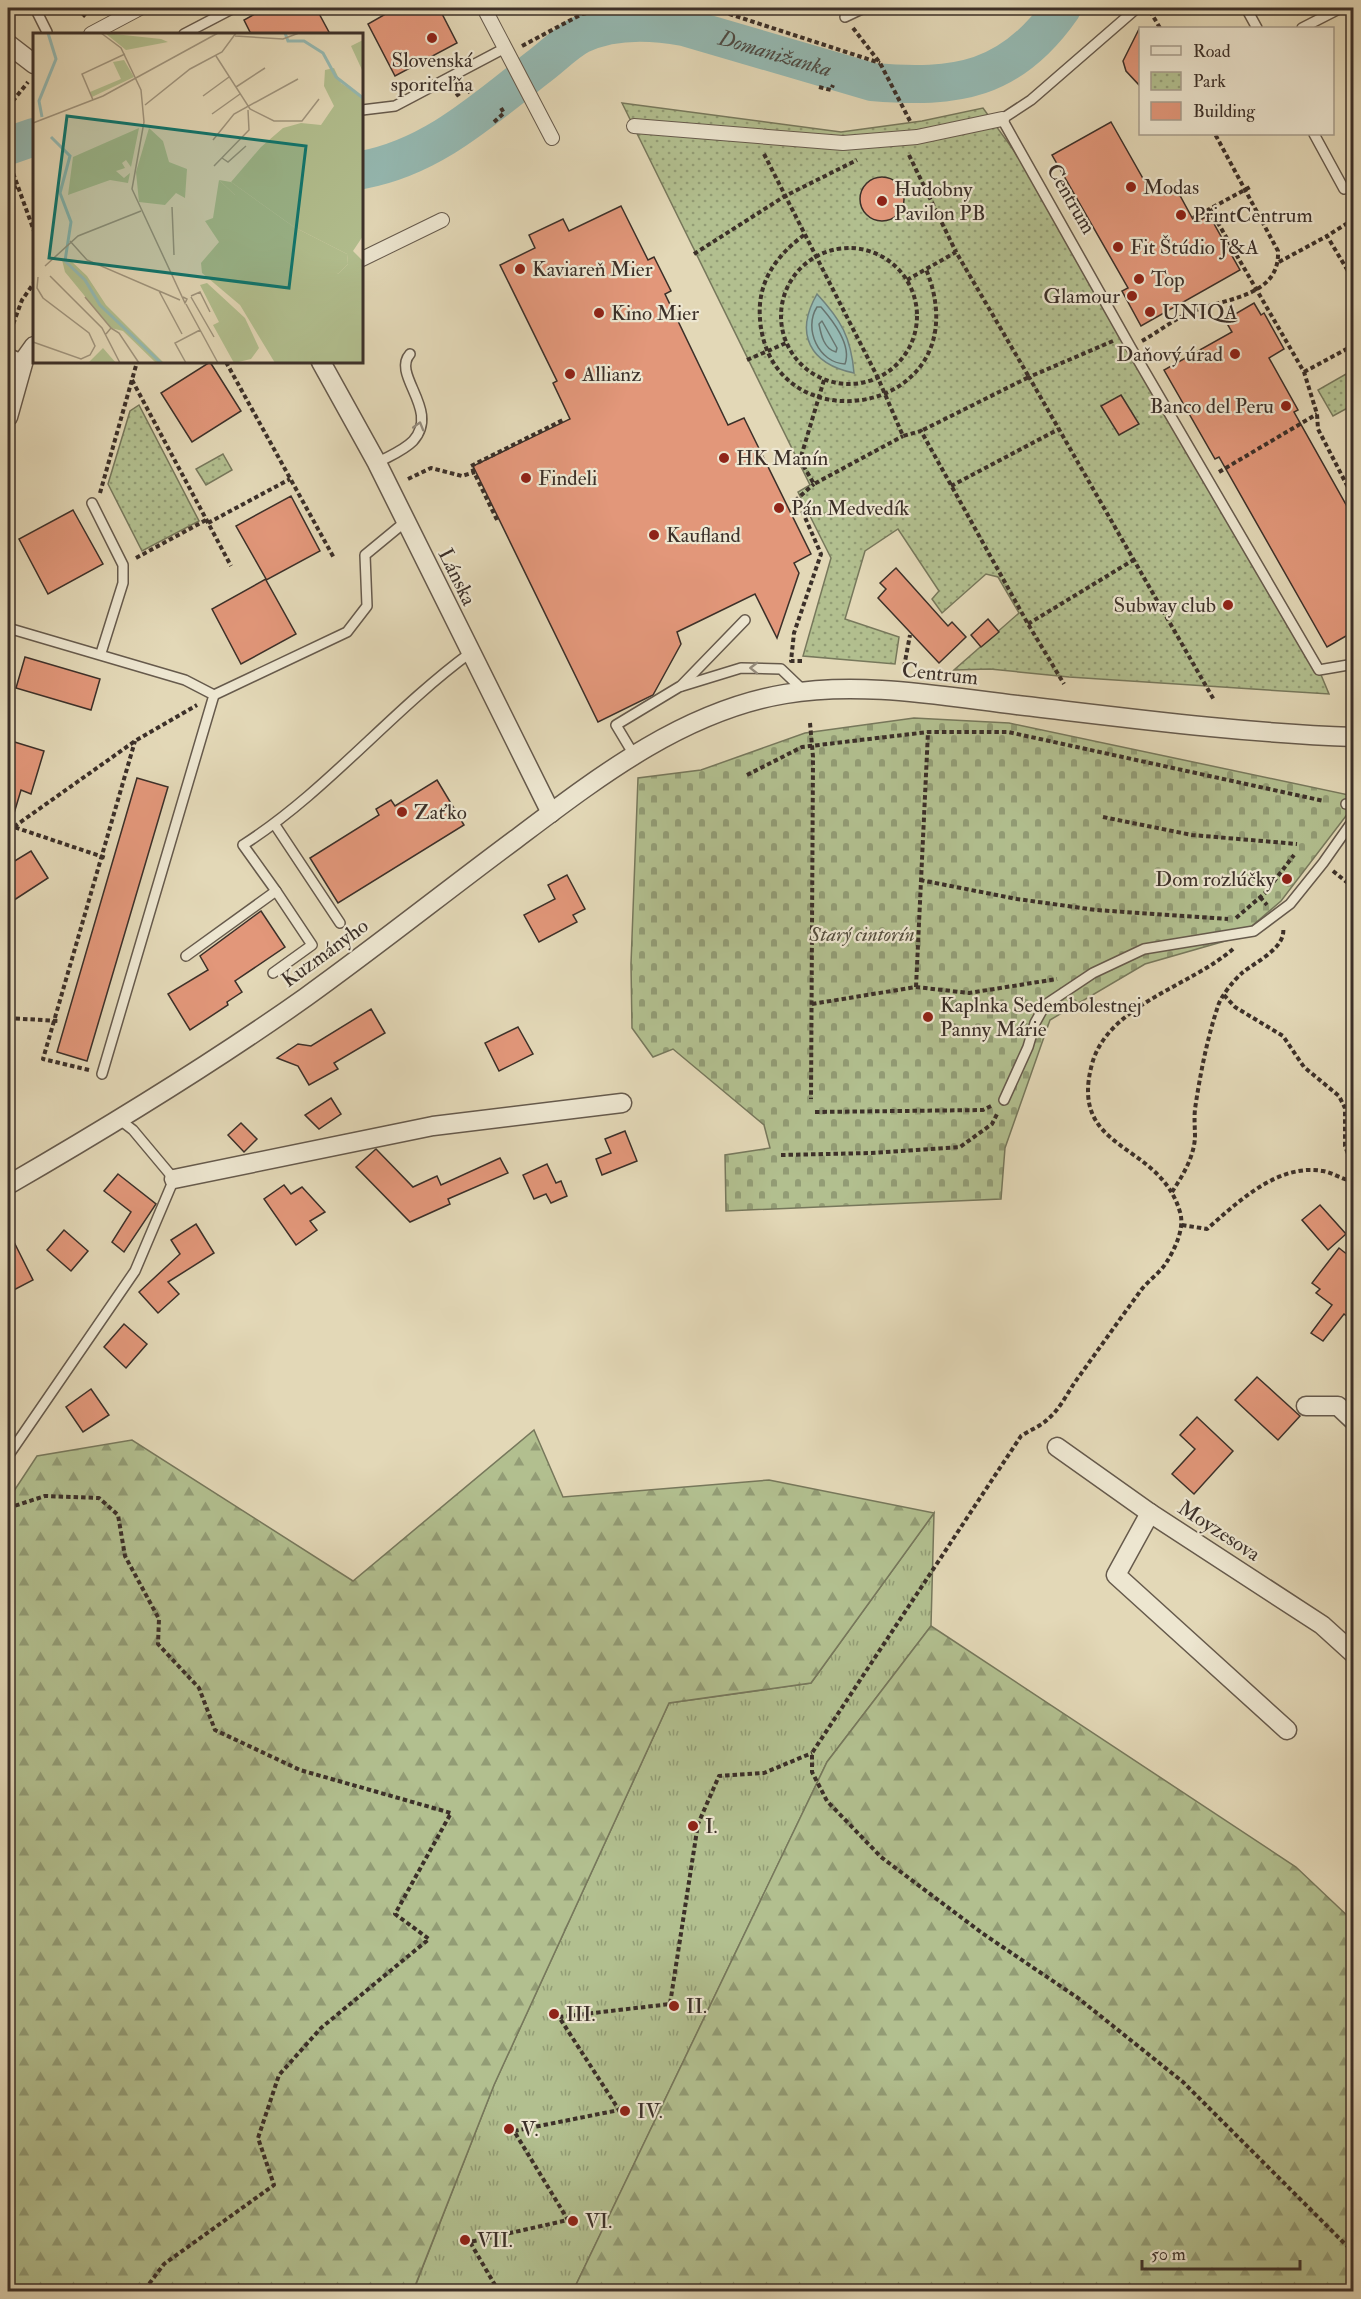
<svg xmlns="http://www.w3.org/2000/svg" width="1361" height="2299" font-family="'IM FELL Double Pica',serif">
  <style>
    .grass { fill: url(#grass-tufts); stroke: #77785c; stroke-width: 1.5 }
    .forest { fill: url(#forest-firs); stroke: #77785c; stroke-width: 1.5 }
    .cemetery { fill: url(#cemetery-stones); stroke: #77785c; stroke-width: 1.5 }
    .park { fill: url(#park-dots); stroke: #77785c; stroke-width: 1.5 }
    .water { fill: #95b9b2; stroke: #71827b; stroke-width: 1.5 }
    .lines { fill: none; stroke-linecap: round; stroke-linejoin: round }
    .shore { stroke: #68746e; stroke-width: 1.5 }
    .river { stroke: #95b9b2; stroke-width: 38 }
    .building { fill: #e2977a; stroke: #3c3029; stroke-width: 1.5 }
    .service-casing { stroke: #665a4c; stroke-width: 12 }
    .pedestrian-casing { stroke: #665a4c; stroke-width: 16 }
    .minor-casing { stroke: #665a4c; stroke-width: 21 }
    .path { stroke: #3c3029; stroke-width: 4; stroke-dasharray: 4.5 3; stroke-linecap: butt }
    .service { stroke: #ede6d0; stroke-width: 9 }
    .pedestrian { stroke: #ede6d0; stroke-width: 14 }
    .minor { stroke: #ede6d0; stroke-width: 18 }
    .oneway { stroke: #948b7c }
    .poi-dot { fill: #8f2418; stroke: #ede6d0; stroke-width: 2 }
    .labels { text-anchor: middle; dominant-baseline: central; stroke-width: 4.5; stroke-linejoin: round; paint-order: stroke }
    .poi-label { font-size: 21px; fill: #3c3029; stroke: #ede6d0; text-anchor: start }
    .street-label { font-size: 21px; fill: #3c3029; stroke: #ede6d0 }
    .park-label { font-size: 21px; font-style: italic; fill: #544d3d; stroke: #ede6d0 }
    .water-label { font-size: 22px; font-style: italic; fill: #4e4b44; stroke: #ede6d0 }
    .inset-river { fill: none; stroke: #95b9b2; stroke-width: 3 }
    .inset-road { fill: none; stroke: #a0957e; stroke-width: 1.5 }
    .view { fill: #0f766e; fill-opacity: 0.15; stroke: #0f766e; stroke-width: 3 }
    .inset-edge { fill: none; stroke: #3c3029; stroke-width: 3 }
  </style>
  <defs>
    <pattern id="grass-tufts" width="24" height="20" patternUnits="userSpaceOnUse" patternTransform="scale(1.5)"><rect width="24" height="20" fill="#b2bf8f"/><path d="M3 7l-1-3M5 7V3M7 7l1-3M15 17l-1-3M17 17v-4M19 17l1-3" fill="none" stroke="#929c75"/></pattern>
    <pattern id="forest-firs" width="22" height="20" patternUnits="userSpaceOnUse" patternTransform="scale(1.5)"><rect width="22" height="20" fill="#b2bf8f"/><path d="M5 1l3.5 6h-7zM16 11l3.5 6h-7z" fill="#929c75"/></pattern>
    <pattern id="cemetery-stones" width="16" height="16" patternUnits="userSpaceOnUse" patternTransform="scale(1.5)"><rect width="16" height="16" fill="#b2bf8f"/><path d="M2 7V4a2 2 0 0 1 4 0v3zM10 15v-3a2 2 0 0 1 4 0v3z" fill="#929c75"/></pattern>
    <pattern id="park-dots" width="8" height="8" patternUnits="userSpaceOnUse" patternTransform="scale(1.5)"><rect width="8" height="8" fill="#b2bf8f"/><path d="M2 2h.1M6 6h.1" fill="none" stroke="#929c75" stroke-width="1.8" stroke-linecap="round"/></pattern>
  </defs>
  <rect width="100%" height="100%" fill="#e3d8b7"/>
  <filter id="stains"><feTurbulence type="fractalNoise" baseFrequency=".00333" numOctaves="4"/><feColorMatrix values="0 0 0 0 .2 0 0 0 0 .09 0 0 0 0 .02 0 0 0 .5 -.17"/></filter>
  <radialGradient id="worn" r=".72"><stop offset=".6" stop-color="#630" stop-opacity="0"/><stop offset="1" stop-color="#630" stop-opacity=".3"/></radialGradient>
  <path class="grass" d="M934 1513 931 1626 827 1762 573 2291 413 2292 494 2085 669 1703 811 1683Z"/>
  <g class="forest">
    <path d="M534 1430 563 1497 769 1480 934 1513 811 1683 669 1703 494 2085 413 2291H8V1500L37 1456 132 1440 353 1581Z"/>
    <path d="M931 1626 1296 1867 1353 1921V2291H573L827 1762Z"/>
  </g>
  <path class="cemetery" d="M914 718 1009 723 1349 795V812L1281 901 1239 937 1145 964 1050 1020 1005 1148 1001 1199 726 1211 725 1155 770 1148 764 1125 673 1049 653 1057 632 1028 631 964 638 778 701 770 805 733Z"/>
  <g class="park">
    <path d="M622 103 841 132 922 121 983 108 1028 170 1319 670 1329 694 1069 677 990 669 954 670 1019 613 998 577 986 574 942 613 932 599 939 591 898 529 865 551 845 619 899 637 895 664 803 656 831 558 798 492 810 485Z"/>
    <path d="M1346 374 1353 386V405L1333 416 1318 390Z"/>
    <path d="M139 405 199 521 142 551 108 484 130 411Z"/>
    <path d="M223 454 232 470 206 485 196 469Z"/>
  </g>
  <path class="water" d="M817 294C841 320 851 337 854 373 810 364 794 334 817 294Z"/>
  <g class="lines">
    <g class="shore">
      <path d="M817 307H821C833 321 852 345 845 364 819 363 803 329 817 307Z"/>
      <path d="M822 321 837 348 836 352C824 349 821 335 819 324Z"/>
    </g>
    <g class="river">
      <path d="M8 146 34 137"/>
      <path id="s1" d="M362 170C432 157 482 111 537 68 551 58 565 43 580 35 611 20 651 21 684 27L872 82C957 89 1011 81 1062 8"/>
    </g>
  </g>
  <g class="building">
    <path d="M266 8H316L330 34H251L244 20Z"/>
    <path d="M380 8H439L457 43 395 76 368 24 384 15Z"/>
    <path d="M1140 27V86L1126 71 1123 61Z"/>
    <path d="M1111 122 1149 189 1178 192 1195 223 1209 215 1240 270 1141 326 1122 291 1128 288 1052 155Z"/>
    <circle cx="882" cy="199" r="22"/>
    <path d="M621 206 648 260 654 257 671 291 665 294 728 425 744 418 811 554 794 563 799 573 777 638 755 594 677 632 681 644 653 695 598 722 473 466 570 419 553 383 557 381 500 265 535 248 529 235 563 219 569 231Z"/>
    <path d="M1254 303 1261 315 1264 313 1284 349 1269 358 1298 410 1294 412 1353 517V632L1327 647 1219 457 1215 459 1164 370 1232 332 1225 320Z"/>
    <path d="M210 362 241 411 192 442 161 393Z"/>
    <path d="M1121 395 1139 424 1119 435 1101 406Z"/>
    <path d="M291 496 320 551 266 580 296 634 241 664 212 609 266 579 236 526Z"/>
    <path d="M73 510 103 564 48 594 19 539Z"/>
    <path d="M896 568 948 626 952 622 966 637 939 663 878 598 886 589 880 583Z"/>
    <path d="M988 619 999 632 981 647 971 635Z"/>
    <path d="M25 657 100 679 91 710 16 688Z"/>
    <path d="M8 740 44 751 31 794 21 790 12 820 8 819Z"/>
    <path d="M137 778 168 787 87 1061 57 1052Z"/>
    <path d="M437 780 464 825 338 903 310 858 379 815 376 809 391 800 395 806Z"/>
    <path d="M31 851 48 878 8 904V865Z"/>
    <path d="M567 875 585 909 573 915 577 922 539 942 524 915 555 899 548 885Z"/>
    <path d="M261 911 285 947 235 981 242 992 227 1002 228 1005 190 1030 168 994 208 970 200 956Z"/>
    <path d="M371 1009 385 1033 334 1063 338 1069 309 1085 298 1066 277 1058 298 1044 311 1046Z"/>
    <path d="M518 1027 533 1054 499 1071 485 1043Z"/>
    <path d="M331 1098 341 1114 319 1129 305 1115Z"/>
    <path d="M241 1123 257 1139 244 1152 228 1135Z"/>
    <path d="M625 1131 637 1161 602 1175 596 1159 611 1153 605 1139Z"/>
    <path d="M376 1149 413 1187 437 1176 441 1185 500 1158 508 1173 448 1199 450 1204 410 1222 356 1167Z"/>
    <path d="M547 1164 556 1183 561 1181 567 1196 551 1203 546 1194 534 1199 523 1175Z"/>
    <path d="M118 1174 156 1204 124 1252 112 1242 131 1212 104 1191Z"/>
    <path d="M284 1185 291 1194 302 1187 325 1212 310 1221 317 1230 296 1245 264 1199Z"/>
    <path d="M1320 1205 1346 1234 1328 1250 1302 1220Z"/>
    <path d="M196 1224 214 1253 168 1282 179 1294 158 1313 139 1292 180 1254 171 1240Z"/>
    <path d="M8 1230 33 1280 8 1293Z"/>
    <path d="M64 1230 88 1251 71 1271 47 1250Z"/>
    <path d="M1339 1248 1353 1259V1321L1344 1314 1323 1341 1311 1333 1332 1305 1316 1293 1320 1289 1312 1283Z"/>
    <path d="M124 1324 147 1344 126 1368 104 1347Z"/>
    <path d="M1257 1377 1300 1416 1278 1440 1235 1400Z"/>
    <path d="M91 1389 109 1415 83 1432 66 1407Z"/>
    <path d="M1197 1417 1233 1451 1194 1494 1172 1474 1195 1449 1180 1435Z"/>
  </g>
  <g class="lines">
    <g class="service-casing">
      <g id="service">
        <path d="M35 8 47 32"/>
        <path d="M1137 8 1031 100 1002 119 1131 348 1319 670 1354 664"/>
        <path d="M1246 8 1257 28"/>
        <path d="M845 17 864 8"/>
        <path d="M1302 28 1341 8"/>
        <path d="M184 34 230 10"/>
        <path d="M362 110 395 106 505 48"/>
        <path d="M1314 134 1344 189"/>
        <path d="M8 353 24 360"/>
        <path d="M377 463C389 456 403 451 413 441 441 410 391 375 410 354"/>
        <path d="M92 503 123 565V583L101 653"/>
        <path d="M8 628 185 680 214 695 102 1074"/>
        <path d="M681 686 745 620"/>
        <path d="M214 695 347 632 367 606 365 555 405 522"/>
        <path d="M634 755 616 725 679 687 741 668 781 669 804 691"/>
        <path d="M1346 804H1354"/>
        <path d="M275 825 340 923"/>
        <path d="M186 956 276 891 243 845C326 792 390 712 470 653"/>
        <path d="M273 973 312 945 276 891"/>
        <path d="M1004 1100 1028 1047 1035 1023 1045 1005 1093 973 1144 949 1254 931 1290 904 1323 863 1354 819"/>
        <path d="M8 1456 135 1271 174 1179 133 1130 120 1120"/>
      </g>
    </g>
    <g class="pedestrian-casing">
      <g id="pedestrian">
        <path d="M484 8 552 138"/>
        <path d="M91 34 140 8"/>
        <path d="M634 126 843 143 917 137 1002 119"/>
        <path d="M362 259 442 220"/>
      </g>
    </g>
    <g class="minor-casing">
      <g id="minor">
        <path d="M8 44 34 64"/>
        <path d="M321 362 377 463 551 813"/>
        <path d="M8 417 24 360 34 346"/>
        <path d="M174 1179 433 1126 622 1103"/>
        <path d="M8 1185C110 1126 210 1065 306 997 377 946 446 891 516 839 597 778 683 711 785 694 861 681 941 696 1017 705 1128 718 1241 733 1354 737"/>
        <path d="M1306 1406H1338L1354 1421"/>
        <path d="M1057 1447 1150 1513 1322 1625 1354 1654"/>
        <path d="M1150 1513 1116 1575 1287 1730"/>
      </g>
    </g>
    <g class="path">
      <path d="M77 8 87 18"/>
      <path d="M692 8 720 11 880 63"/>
      <path d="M1150 11 1160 28"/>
      <path d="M853 28 880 63 910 121"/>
      <path d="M522 46 582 14 612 8"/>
      <path d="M819 87 831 90 833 85"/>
      <path d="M456 96 467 88 470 93"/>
      <path d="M8 107 28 82"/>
      <path d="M494 122 504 113 501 108"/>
      <path d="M764 154 878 378 903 436 921 431 1028 624 1064 684"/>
      <path d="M909 155 956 252"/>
      <path d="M8 159 34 231"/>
      <path d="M8 190 17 187"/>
      <path d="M1210 209 1304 372 1317 414 1318 429 1354 499"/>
      <path d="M1193 218 1250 187"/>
      <path d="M1354 219 1327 236 1354 281"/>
      <path d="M804 235C776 256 757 282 760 319 770 452 985 415 926 269"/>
      <circle cx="849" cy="316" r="68"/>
      <path d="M694 254 785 196 857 160"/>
      <path d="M1279 262 1327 236"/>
      <path d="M907 280 956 252 1029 377 921 431"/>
      <path d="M8 338 22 300 34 283"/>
      <path d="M1113 341 1029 377 1214 700"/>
      <path d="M1142 341C1160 331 1179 315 1199 309 1230 298 1280 295 1278 251L1215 134"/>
      <path d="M747 360 786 343"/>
      <path d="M226 362 334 558"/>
      <path d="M1304 372 1354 345"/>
      <path d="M132 380 231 566"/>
      <path d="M824 380 800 460 814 484 903 436"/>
      <path d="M1219 472 1317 414"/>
      <path d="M408 479 431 468 462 476 475 472"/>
      <path d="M951 486 1059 429"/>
      <path d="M100 493 137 362"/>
      <path d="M497 520 471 466 563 420"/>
      <path d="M208 523 290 479"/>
      <path d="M136 558 206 520"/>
      <path d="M1028 624 1135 559"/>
      <path d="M802 661H791L794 633 821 554 797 499 814 484"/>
      <path d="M904 667 910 635"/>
      <path d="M810 723 813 757 811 1099"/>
      <path d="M747 775 802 747 928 732H1008L1324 801"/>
      <path d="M1103 817 1192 835 1297 844"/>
      <path d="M8 825 106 858"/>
      <path d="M8 831 135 741 197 705"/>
      <path d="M1333 871 1354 888"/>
      <path d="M920 880 1017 899 1096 910 1228 919"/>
      <path d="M1260 897 1267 905"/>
      <path d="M1236 918 1265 893 1294 855"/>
      <path d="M1233 949C1191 986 1108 1005 1092 1064 1068 1153 1159 1140 1180 1212 1185 1228 1175 1249 1166 1263 1159 1274 1146 1282 1139 1293 1117 1323 1096 1353 1075 1382 1067 1394 1059 1410 1048 1419 1041 1426 1030 1430 1021 1436L812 1753V1772L827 1801 881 1857 982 1933 1078 1998 1183 2082 1354 2253"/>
      <path d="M916 987 928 732"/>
      <path d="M1224 995 1235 1007 1283 1036 1304 1067 1339 1096 1345 1108V1146L1354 1170"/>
      <path d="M812 1004 916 987 969 993 1057 979"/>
      <path d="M8 1018 58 1021"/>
      <path d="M89 1070 43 1059 135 741"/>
      <path d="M815 1112 983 1110 993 1105"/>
      <path d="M781 1155 871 1153 960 1147 992 1124 998 1112"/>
      <path d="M1172 1192C1183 1175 1194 1157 1195 1137 1195 1128 1194 1119 1195 1109 1200 1075 1207 1039 1218 1006 1221 996 1234 980 1242 973 1255 962 1287 948 1283 927"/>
      <path d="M1182 1225 1207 1229C1238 1202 1278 1163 1323 1171 1334 1173 1342 1180 1354 1181"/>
      <path d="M8 1508 45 1496 99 1498 118 1515 125 1556 159 1619 158 1644 199 1688 215 1730 300 1770 451 1813 395 1914 429 1939 321 2028 279 2075 258 2138 274 2185 164 2264 143 2292"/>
      <path d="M499 2292 470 2242 568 2220 514 2131 619 2110 559 2017 670 2004 698 1824 719 1776 764 1773 812 1753"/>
    </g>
    <use href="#service" class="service"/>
    <use href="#pedestrian" class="pedestrian"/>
    <use href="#minor" class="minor"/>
  </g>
  <defs><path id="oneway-chevron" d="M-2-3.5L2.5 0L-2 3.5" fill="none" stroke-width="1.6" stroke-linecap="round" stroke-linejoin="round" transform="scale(1.5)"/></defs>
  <g class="oneway">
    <use href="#oneway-chevron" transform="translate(419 426) rotate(-74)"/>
    <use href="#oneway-chevron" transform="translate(754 668) rotate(-179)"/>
  </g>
  <g class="poi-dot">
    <circle cx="432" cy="38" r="6"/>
    <circle cx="1131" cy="187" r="6"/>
    <circle cx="882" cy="201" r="6"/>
    <circle cx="1181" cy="215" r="6"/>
    <circle cx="1118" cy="247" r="6"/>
    <circle cx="520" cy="269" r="6"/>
    <circle cx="1139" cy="279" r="6"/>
    <circle cx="1132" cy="296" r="6"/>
    <circle cx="1150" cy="312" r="6"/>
    <circle cx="599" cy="313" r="6"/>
    <circle cx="1235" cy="354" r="6"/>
    <circle cx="570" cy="374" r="6"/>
    <circle cx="1286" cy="406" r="6"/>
    <circle cx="724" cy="458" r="6"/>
    <circle cx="526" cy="478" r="6"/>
    <circle cx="779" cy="508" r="6"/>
    <circle cx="654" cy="535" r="6"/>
    <circle cx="1228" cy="605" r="6"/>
    <circle cx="402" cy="812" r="6"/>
    <circle cx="1287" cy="879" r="6"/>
    <circle cx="928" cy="1017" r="6"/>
    <circle cx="693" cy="1826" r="6"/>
    <circle cx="674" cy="2006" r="6"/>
    <circle cx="554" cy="2014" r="6"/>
    <circle cx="625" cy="2111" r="6"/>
    <circle cx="509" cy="2129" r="6"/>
    <circle cx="573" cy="2221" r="6"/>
    <circle cx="465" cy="2240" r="6"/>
  </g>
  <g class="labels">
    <g class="poi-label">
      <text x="432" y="60" text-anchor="middle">Slovenská<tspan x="432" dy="24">sporiteľňa</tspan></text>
      <text x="1143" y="187">Modas</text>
      <text x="894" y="189">Hudobny<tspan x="894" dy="24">Pavilon PB</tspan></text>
      <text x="1193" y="215">PrintCentrum</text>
      <text x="1130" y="247">Fit Štúdio J&amp;A</text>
      <text x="532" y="269">Kaviareň Mier</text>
      <text x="1151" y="279">Top</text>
      <text x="1120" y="296" text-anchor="end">Glamour</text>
      <text x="1162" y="312">UNIQA</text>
      <text x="611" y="313">Kino Mier</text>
      <text x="1223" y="354" text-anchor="end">Daňový úrad</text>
      <text x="582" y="374">Allianz</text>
      <text x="1274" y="406" text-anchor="end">Banco del Peru</text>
      <text x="736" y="458">HK Manín</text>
      <text x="538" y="478">Findeli</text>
      <text x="791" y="508">Pán Medvedík</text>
      <text x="666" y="535">Kaufland</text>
      <text x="1216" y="605" text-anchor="end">Subway club</text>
      <text x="414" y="812">Zaťko</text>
      <text x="1275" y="879" text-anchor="end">Dom rozlúčky</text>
      <text x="940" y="1005">Kaplnka Sedembolestnej<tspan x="940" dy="24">Panny Márie</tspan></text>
      <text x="705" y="1826">I.</text>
      <text x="686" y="2006">II.</text>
      <text x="566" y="2014">III.</text>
      <text x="637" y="2111">IV.</text>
      <text x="521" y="2129">V.</text>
      <text x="585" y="2221">VI.</text>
      <text x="477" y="2240">VII.</text>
    </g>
    <g class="street-label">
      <text transform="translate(1071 199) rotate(60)">Centrum</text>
      <text transform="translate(457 577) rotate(64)">Lánska</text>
      <text transform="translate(940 674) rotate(6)">Centrum</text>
      <text transform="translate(325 953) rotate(-36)">Kuzmányho</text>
      <text transform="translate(1219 1531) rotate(33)">Moyzesova</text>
    </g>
    <g class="park-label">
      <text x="862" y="934">Starý cintorín</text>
    </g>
    <g class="water-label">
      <text stroke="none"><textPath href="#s1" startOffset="460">Domanižanka</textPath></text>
    </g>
  </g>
  <g transform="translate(33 33)">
    <rect width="330" height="330" fill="#e3d8b7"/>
    <path d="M186 147 198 149 261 194 314 221 315 231 305 241 202 177V162ZM36 226 54 243 73 272 131 330H123L90 298 78 295 32 239 29 227Z" fill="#b2bf8f"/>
    <path d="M72 0 128 6 135 9 93 17ZM330 7V39L318 13ZM301 35 308 50 330 65V203L320 218 330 228V330H242L207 272 169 240 168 230 186 209 172 188 180 185 186 147 202 162 203 177 293 229 305 241 315 231 314 221 261 194 198 149 228 114 250 95 268 90 288 92 301 73 291 53 292 37ZM70 315 83 330H55Z" fill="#b2bf8f"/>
    <path d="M116 95 130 108 136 129 154 136 152 165 143 160 132 172 106 169 103 139Z" fill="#b2bf8f"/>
    <path d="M91 27 101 44 59 64 57 59 88 46 80 29ZM106 95 98 134 93 127 89 130 92 135 83 138 91 145 97 140 95 150 77 147 35 162 40 124Z" fill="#b2bf8f"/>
    <path d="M174 250 212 285 226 315 218 326 201 330 180 292 186 289 167 252Z" fill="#b2bf8f"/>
    <path class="inset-river" d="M252 0 255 8H271L290 20 303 44 330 65M9 84 6 68 23 26 15 0M18 104 37 123 27 160 38 189 32 228 52 247 67 272 128 330"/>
    <path class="inset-road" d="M68 0 88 15 108 57 111 89 99 156 152 270 154 266 150 264M202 3 250 6 266 0M183 23 217 76 241 88H269L286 66M203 54 232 35M170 63 196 44M60 67 49 41 92 21M112 72 157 36 189 19 203 0M179 81 207 61M0 90 70 63 185 0M180 107 201 81 265 46M189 125 195 129 213 113M181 133 216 97 215 77M139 174 141 222M37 208 54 227 147 267M12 233 45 203 108 178M17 243 69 295 87 330M126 258 149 301M158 263 167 259 177 279M52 264 78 295M158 264 181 304M153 271 185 330M73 301 78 295 86 300 106 330M0 309 48 326 57 322 62 313 56 300 10 265 4 255 5 244M153 330 142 310 167 297"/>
    <path class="view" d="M34 83 273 113 256 255 16 225Z"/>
    <rect width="330" height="330" class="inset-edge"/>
  </g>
  <rect width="1361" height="2299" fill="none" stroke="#e3d8b7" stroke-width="30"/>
  <rect x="9" y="9" width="1343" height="2281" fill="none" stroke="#3c3029" stroke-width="3"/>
  <rect x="15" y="15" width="1331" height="2269" fill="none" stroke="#3c3029" stroke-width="1.5"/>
  <rect x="1139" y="27" width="195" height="108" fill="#ede6d0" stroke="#a69d8d" stroke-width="1.5"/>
  <rect x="1151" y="46" width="30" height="9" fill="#ede6d0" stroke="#a69d8d" stroke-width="1.5"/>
  <text x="1193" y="57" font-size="18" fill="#3c3029">Road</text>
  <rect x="1151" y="72" width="30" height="18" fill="url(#park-dots)" stroke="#a69d8d" stroke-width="1.5"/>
  <text x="1193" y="87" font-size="18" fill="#3c3029">Park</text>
  <rect x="1151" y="102" width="30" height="18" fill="#e2977a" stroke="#a69d8d" stroke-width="1.5"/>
  <text x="1193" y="117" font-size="18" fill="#3c3029">Building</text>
  <path d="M1142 2260v9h158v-9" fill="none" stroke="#3c3029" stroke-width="3"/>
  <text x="1151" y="2260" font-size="18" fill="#3c3029" stroke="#ede6d0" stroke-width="4.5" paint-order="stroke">50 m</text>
  <rect width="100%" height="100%" filter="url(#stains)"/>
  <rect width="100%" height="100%" fill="url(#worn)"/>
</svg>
